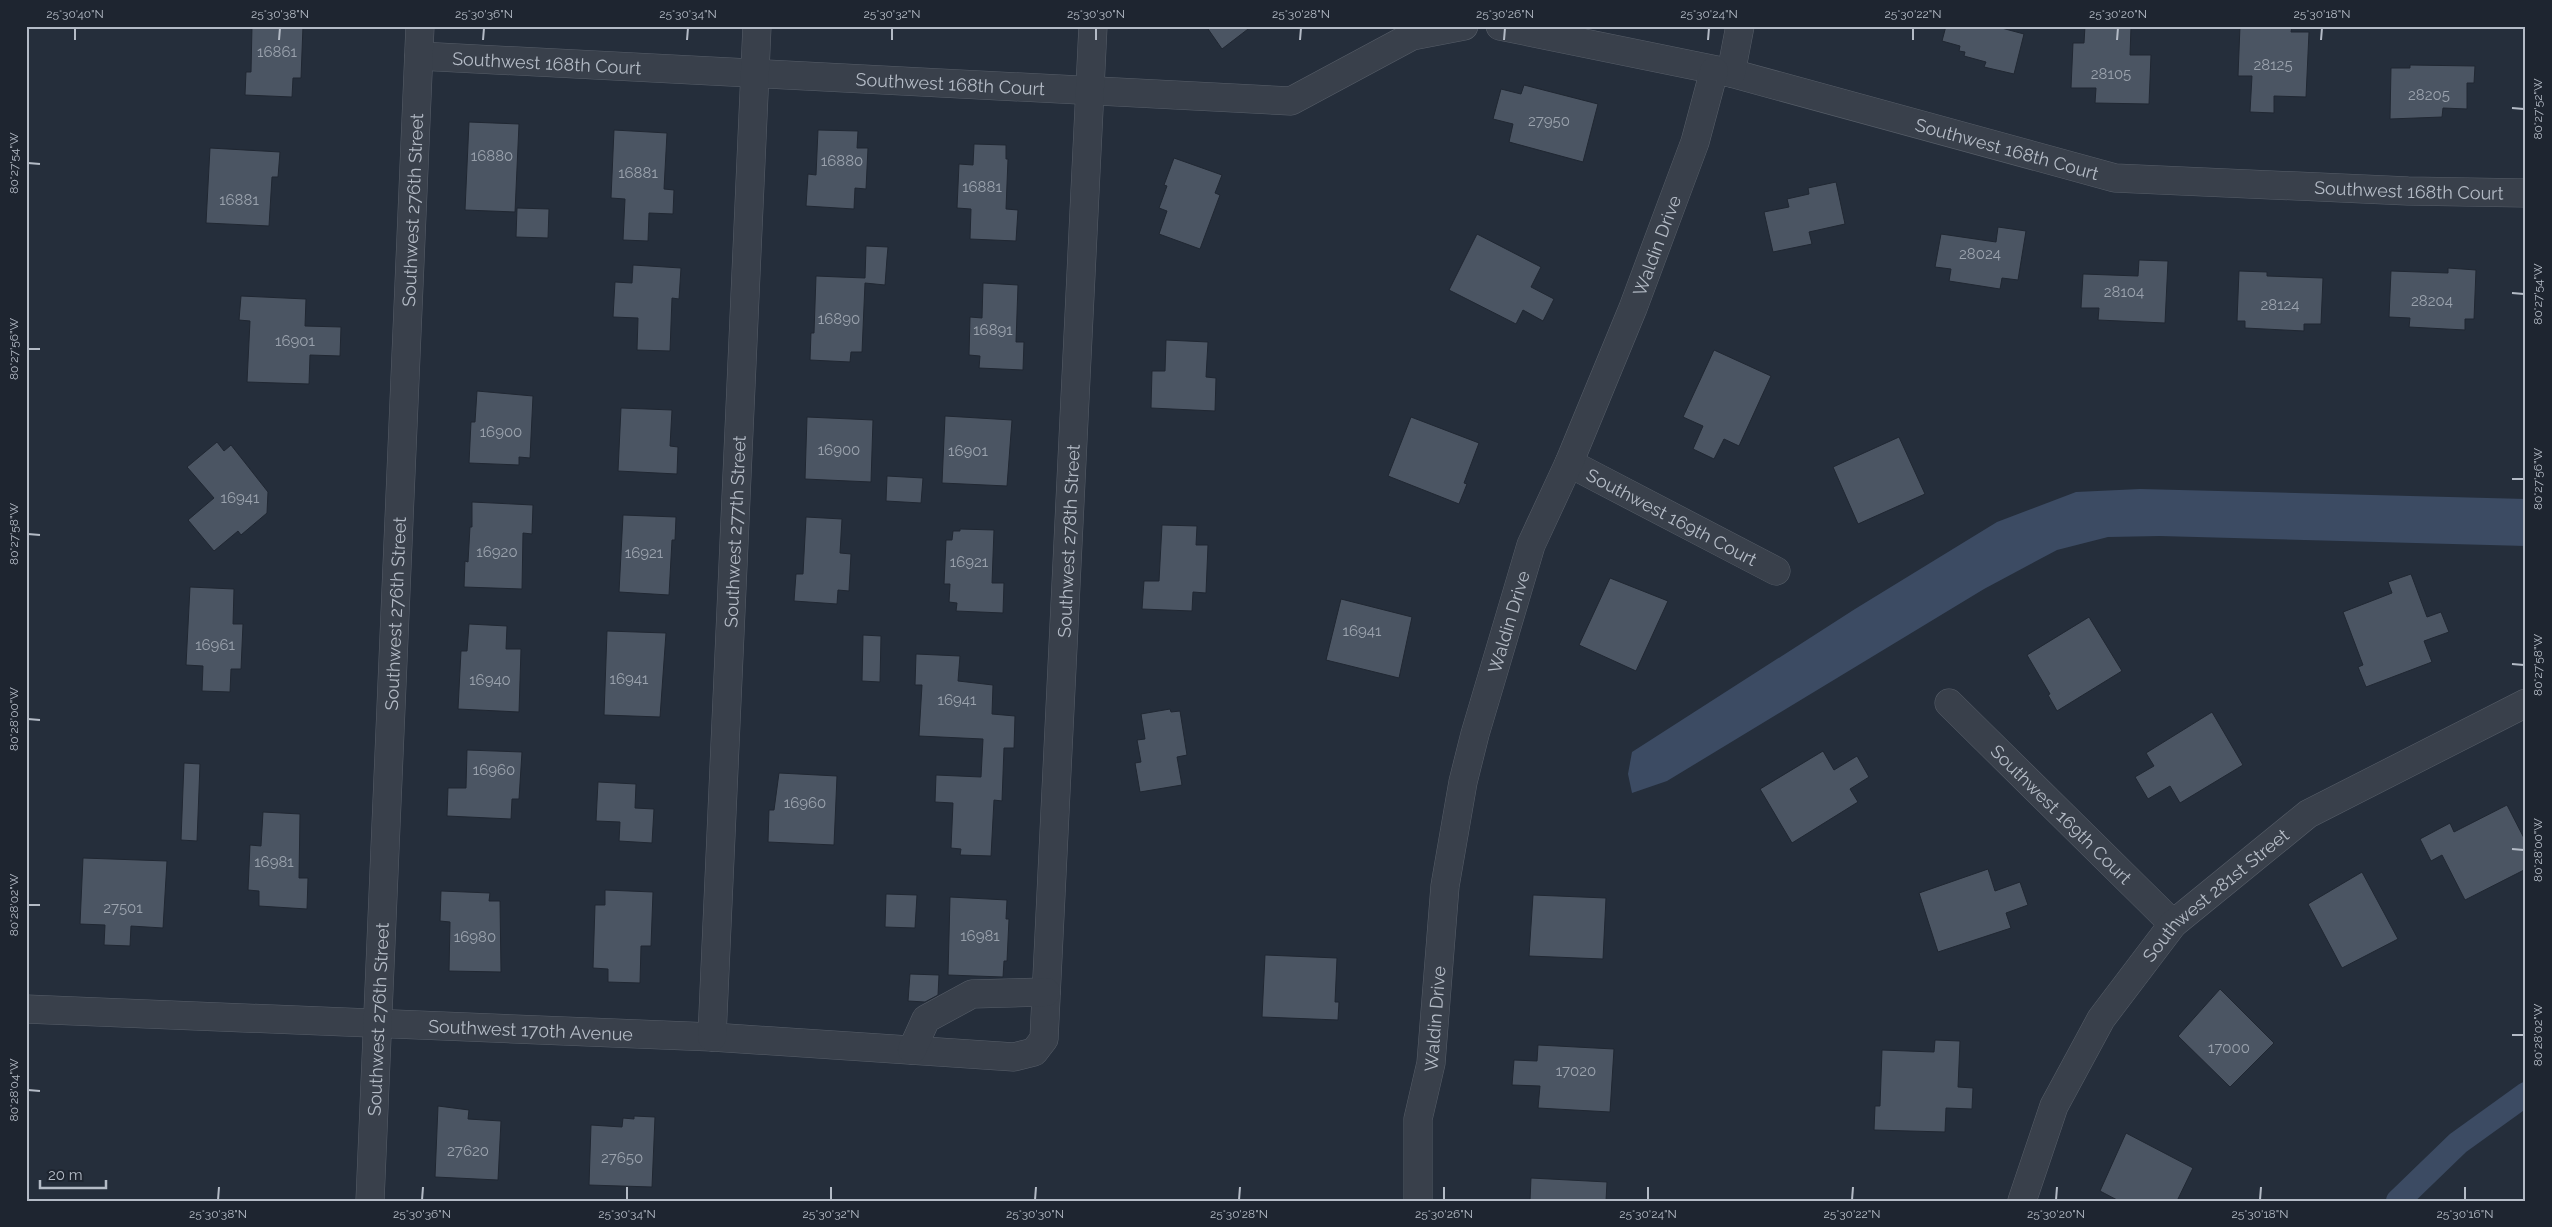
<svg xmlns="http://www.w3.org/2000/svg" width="2552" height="1227" font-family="Raleway,sans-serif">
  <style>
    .water { fill: #3c4b63 }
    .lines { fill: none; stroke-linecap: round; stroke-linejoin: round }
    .canal { stroke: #3c4b63; stroke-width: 24 }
    .building { fill: #4b5563; stroke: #202732 }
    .minor-casing { stroke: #575e69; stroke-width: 29 }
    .minor { stroke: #39404b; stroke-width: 28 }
    .ticks { fill: none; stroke: #b4bbc6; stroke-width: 2 }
    .labels { text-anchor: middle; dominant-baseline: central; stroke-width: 4.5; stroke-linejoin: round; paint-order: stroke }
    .number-label { font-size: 15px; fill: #9aa2ad }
    .street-label { font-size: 18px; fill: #b4bbc6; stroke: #1e2530 }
    .neatline { fill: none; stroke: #b4bbc6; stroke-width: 2 }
    .ticks-label { font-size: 12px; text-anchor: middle; fill: #b4bbc6 }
  </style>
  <rect width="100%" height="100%" fill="#252e3b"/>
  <path class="water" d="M2140 489 2526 499V546L2160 536 2108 537 2057 550 1984 589 1667 781 1632 793 1628 774 1632 752 1855 609 1997 522 2076 492Z"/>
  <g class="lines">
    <path class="canal" d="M2398 1201 2458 1143 2526 1094"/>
  </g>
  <g class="building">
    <path d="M252 26H303L301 78H293L292 97 245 95 246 72H251Z"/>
    <path d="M1206 26H1252L1222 49Z"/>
    <path d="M1946 26H1994L2024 34 2014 74 1984 67 1986 62 1964 56 1965 52 1959 51 1960 46 1942 41Z"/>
    <path d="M2085 26 2131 27 2130 55H2151L2149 104 2095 103 2096 88H2071L2073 43H2084Z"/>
    <path d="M2240 26H2292L2291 32H2309L2306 97 2274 96V113L2250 112 2252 76H2238Z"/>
    <path d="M2410 65 2475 66 2474 83H2467V109L2443 108 2442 117 2390 119 2391 68H2410Z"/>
    <path d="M1524 85 1598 104 1583 162 1509 142 1513 124 1493 119 1501 89 1521 94Z"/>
    <path d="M469 122 519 124 515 212 465 210Z"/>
    <path d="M614 130 667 133 664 189 674 190 673 214 649 213 648 241 623 240 625 199 611 198Z"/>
    <path d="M818 130 858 131 857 148H868L866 189 855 188 854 209 806 206 808 174 816 175Z"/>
    <path d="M974 144 1006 145V159H1008L1006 209 1018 210 1016 241 970 239 971 209 957 208 959 164 973 165Z"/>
    <path d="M210 148 280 152 278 177H272L269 226 206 223Z"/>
    <path d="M1174 158 1222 175 1215 193 1220 195 1200 249 1159 234 1167 211 1159 208 1167 186 1164 185Z"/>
    <path d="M1836 182 1845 224 1809 232 1812 244 1773 252 1764 212 1789 207 1787 199 1809 194 1808 188Z"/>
    <path d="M517 208 549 209 548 238 516 237Z"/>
    <path d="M1998 227 2026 231 2018 280 2002 278 2000 289 1949 281 1951 269 1935 267 1941 234 1996 242Z"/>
    <path d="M1477 234 1541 267 1531 287 1554 299 1543 321 1523 310 1516 324 1449 290Z"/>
    <path d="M866 246 888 247 887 258 885 285 865 283 862 352H851L850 362 810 360 811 333H814L816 276 865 278Z"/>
    <path d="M2139 260 2168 261 2165 323 2098 320 2099 308H2081L2083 274 2138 276Z"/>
    <path d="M633 265 681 268 679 299 672 298 670 351 637 350 638 318 613 317 615 282 632 283Z"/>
    <path d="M2448 268 2476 270 2474 319H2465V330L2409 327 2410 318 2389 317 2391 271 2448 273Z"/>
    <path d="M2239 271 2267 272V276L2323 278 2321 324H2304V331L2245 328V321H2237Z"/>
    <path d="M983 283 1018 285 1016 342H1024L1023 370 979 368 980 356 969 355 970 317 982 318Z"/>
    <path d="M241 296 306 299 305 326 341 327 340 356 310 355 309 384 247 382 250 321 239 320Z"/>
    <path d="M1166 340 1208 342 1206 377 1216 378 1215 411 1151 408 1152 371H1165Z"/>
    <path d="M1714 350 1771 376 1739 446 1724 439 1714 459 1693 449 1703 426 1683 417Z"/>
    <path d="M477 391 533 396 530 458 519 457V465L469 463 471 422H475Z"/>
    <path d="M621 408 672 410 670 446 678 447 677 474 618 471Z"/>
    <path d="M945 416 1012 420 1007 486 942 483Z"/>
    <path d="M807 417 873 420 871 482 805 479Z"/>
    <path d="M1411 417 1479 443 1464 483 1467 484 1459 504 1388 476Z"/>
    <path d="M1899 437 1925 494 1858 524 1833 467Z"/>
    <path d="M217 442 224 451 231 445 268 492 267 513 241 535 238 531 214 551 188 520 214 498 187 467Z"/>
    <path d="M887 476 923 478 921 503 886 501Z"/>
    <path d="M472 502 533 505 532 534 523 533 522 589 464 587 465 561 468 562 470 527H472Z"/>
    <path d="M623 515 676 517 675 540H672L669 595 619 592Z"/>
    <path d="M806 517 842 519 840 553 851 554 849 591 838 590 837 604 794 601 796 574H803Z"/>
    <path d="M1162 525 1197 526 1196 545H1208L1206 593 1193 592 1192 611 1142 609 1144 581H1159Z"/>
    <path d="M960 529 994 530 992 583H1004L1003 613 956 611 957 603 949 602 950 584H944L946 540H952L953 531H960Z"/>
    <path d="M2411 574 2427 617 2441 612 2449 632 2424 641 2432 662 2366 687 2358 667 2363 665 2343 612 2392 593 2388 582Z"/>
    <path d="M1610 578 1668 601 1636 671 1579 645Z"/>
    <path d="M190 587 234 589 233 624H243L241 669H231L230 692 202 691 203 666 186 665Z"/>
    <path d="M1341 599 1412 617 1399 678 1326 660Z"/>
    <path d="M2089 617 2122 671 2057 711 2048 695 2050 694 2027 655Z"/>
    <path d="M469 624 507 626 506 649H521L519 712 458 709 461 651H467Z"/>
    <path d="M607 631 666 633 660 717 604 715Z"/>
    <path d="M863 635 881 636 880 682 862 681Z"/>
    <path d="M916 654 960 656 958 681 993 685 992 714 1015 716 1014 748H1004L1002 801 994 800 991 856 960 855 961 849 951 848 953 803 935 802 936 775 981 777 983 739 919 736 922 685H915Z"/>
    <path d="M1170 709 1171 712 1180 711 1187 755 1177 757 1182 785 1140 792 1135 763 1141 762 1137 740 1145 739 1141 714Z"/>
    <path d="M2212 712 2243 765 2180 803 2170 786 2148 799 2135 777 2154 766 2146 753Z"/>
    <path d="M467 750 522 752 519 799H512L511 819 447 816 448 788H466Z"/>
    <path d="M1823 751 1834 770 1857 756 1869 777 1850 789 1858 802 1792 843 1760 789Z"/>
    <path d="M184 763 200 764 197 841 181 840Z"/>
    <path d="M779 773 837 776 834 845 768 842 769 810H774Z"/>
    <path d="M598 782 636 784 635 808 654 809 652 843 619 841 620 822 596 821Z"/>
    <path d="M2507 805 2526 842V869L2465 900 2442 855 2431 861 2420 839 2450 823 2454 832Z"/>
    <path d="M263 812 300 814 299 878H308L307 909 259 906V891L248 890 250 845 261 846Z"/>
    <path d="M83 858 167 861 163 928 131 926 130 946 104 945 105 925 80 924Z"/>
    <path d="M1988 869 1995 891 2020 882 2028 905 2006 913 2011 928 1938 952 1919 893Z"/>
    <path d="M2362 872 2398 939 2342 968 2308 904Z"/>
    <path d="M605 890 653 892 651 946H641L640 983 608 982V969L593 968 595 905H605Z"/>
    <path d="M441 891 490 893 489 901H500L501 972 449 971 450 922 440 921Z"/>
    <path d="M886 894 917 895 915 928 885 927Z"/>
    <path d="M1533 895 1606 898 1603 959 1529 956Z"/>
    <path d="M950 897 1007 900 1006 919H1009L1007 961H1004L1003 977 948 975Z"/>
    <path d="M1265 955 1337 958 1335 1002H1339L1338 1020 1262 1017Z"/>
    <path d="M910 974 939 975 938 995 925 1002 908 1001Z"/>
    <path d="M2220 989 2274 1043 2230 1087 2178 1036Z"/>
    <path d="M1935 1040 1960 1041 1958 1087 1973 1088 1972 1109 1946 1108 1945 1132 1874 1130 1875 1106H1880L1882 1050 1934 1052Z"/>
    <path d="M1538 1045 1614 1049 1610 1112 1538 1108 1540 1086 1512 1085 1514 1060 1537 1061Z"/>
    <path d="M438 1106 469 1110 468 1119 501 1121 498 1180 435 1177Z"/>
    <path d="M634 1116 655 1117 652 1187 589 1185 591 1125 622 1127 623 1118 634 1119Z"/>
    <path d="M2126 1133 2193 1168 2177 1201H2119L2100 1191Z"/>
    <path d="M1531 1178 1607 1182 1606 1201H1530Z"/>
  </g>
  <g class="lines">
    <g class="minor-casing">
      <g id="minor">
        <path id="s1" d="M1500 26 1731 73 2115 178 2408 191 2526 193"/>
        <path id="s2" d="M419 56 1291 101 1412 36 1464 26"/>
        <path d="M1731 73 1740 26"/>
        <path id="s3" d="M1569 463 1776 571"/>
        <path id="s4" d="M1949 703 2173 924"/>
        <path id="s5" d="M26 1009 712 1037 1014 1057 1034 1052 1044 1039 1093 26"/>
        <path id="s6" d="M712 1037 757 26"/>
        <path d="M912 1050 926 1019 972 994 1046 992"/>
        <path id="s7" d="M370 1201 420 26"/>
        <path id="s8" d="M1418 1201V1119L1431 1063 1445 886 1463 782 1475 734 1531 545 1569 463 1633 308 1695 142 1714 71"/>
        <path id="s9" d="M2022 1201 2054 1106 2101 1019 2173 924 2308 814 2526 703"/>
      </g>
    </g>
    <use href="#minor" class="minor"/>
  </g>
  <path class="ticks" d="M75 40V28M279 40 280 28M483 40 484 28M687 40 688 28M892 40V28M1096 40V28M1300 40 1301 28M1504 40 1505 28M1708 40 1709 28M1913 40V28M2117 40 2118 28M2321 40 2322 28M2512 108 2524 109M28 163 40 164M2512 293 2524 294M28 349H40M2512 479H2524M28 534 40 535M2512 664 2524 665M28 719 40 720M2512 849 2524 850M28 905H40M2512 1035H2524M28 1090 40 1091M218 1200 219 1187M422 1200 423 1187M627 1200V1187M831 1200V1187M1035 1200 1036 1187M1239 1200 1240 1187M1444 1200V1187M1648 1200V1187M1852 1200 1853 1187M2056 1200 2057 1187M2260 1200 2261 1187M2465 1200V1187"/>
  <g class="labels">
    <g class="number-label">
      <text x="277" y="52">16861</text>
      <text x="2273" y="65">28125</text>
      <text x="2111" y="74">28105</text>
      <text x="2429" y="95">28205</text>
      <text x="1549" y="121">27950</text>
      <text x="492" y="156">16880</text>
      <text x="842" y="161">16880</text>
      <text x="638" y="173">16881</text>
      <text x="982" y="187">16881</text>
      <text x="239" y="200">16881</text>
      <text x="1980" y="254">28024</text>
      <text x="2124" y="292">28104</text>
      <text x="2432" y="301">28204</text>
      <text x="2280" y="305">28124</text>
      <text x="839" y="319">16890</text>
      <text x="993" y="330">16891</text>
      <text x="295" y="341">16901</text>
      <text x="501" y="432">16900</text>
      <text x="839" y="450">16900</text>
      <text x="968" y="451">16901</text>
      <text x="240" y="498">16941</text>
      <text x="497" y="552">16920</text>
      <text x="644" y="553">16921</text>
      <text x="969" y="562">16921</text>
      <text x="1362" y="631">16941</text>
      <text x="215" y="645">16961</text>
      <text x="629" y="679">16941</text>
      <text x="490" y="680">16940</text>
      <text x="957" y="700">16941</text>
      <text x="494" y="770">16960</text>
      <text x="805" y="803">16960</text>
      <text x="274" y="862">16981</text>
      <text x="123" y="908">27501</text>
      <text x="980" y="936">16981</text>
      <text x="475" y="937">16980</text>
      <text x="2229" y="1048">17000</text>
      <text x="1576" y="1071">17020</text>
      <text x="468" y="1151">27620</text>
      <text x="622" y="1158">27650</text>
    </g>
    <g class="street-label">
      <text stroke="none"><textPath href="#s2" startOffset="128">Southwest 168th Court</textPath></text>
      <text stroke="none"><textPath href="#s2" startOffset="532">Southwest 168th Court</textPath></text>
      <text stroke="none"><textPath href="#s1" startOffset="522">Southwest 168th Court</textPath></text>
      <text stroke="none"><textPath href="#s1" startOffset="928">Southwest 168th Court</textPath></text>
      <text stroke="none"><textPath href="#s7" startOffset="992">Southwest 276th Street</textPath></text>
      <text stroke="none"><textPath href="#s8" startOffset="994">Waldin Drive</textPath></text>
      <text stroke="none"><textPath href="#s3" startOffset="116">Southwest 169th Court</textPath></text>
      <text stroke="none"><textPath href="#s6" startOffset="506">Southwest 277th Street</textPath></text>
      <text stroke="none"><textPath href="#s5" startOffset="1525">Southwest 278th Street</textPath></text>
      <text stroke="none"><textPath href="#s7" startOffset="588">Southwest 276th Street</textPath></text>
      <text stroke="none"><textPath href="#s8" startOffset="589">Waldin Drive</textPath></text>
      <text stroke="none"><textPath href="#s4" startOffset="158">Southwest 169th Court</textPath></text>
      <text stroke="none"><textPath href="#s9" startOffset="369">Southwest 281st Street</textPath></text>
      <text stroke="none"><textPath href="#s7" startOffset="182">Southwest 276th Street</textPath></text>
      <text stroke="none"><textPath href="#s8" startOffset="184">Waldin Drive</textPath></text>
      <text stroke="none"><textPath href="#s5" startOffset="505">Southwest 170th Avenue</textPath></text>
    </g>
  </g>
  <rect width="2552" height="1227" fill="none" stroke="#1e2530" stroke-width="55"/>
  <path d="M40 1180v8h66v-8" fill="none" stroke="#b4bbc6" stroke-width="2.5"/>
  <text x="48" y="1180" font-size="15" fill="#b4bbc6" stroke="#1e2530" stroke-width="4" paint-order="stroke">20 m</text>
  <rect x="28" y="28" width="2496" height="1172" class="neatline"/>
  <g class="ticks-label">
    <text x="75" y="18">25°30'40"N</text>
    <text x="280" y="18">25°30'38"N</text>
    <text x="484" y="18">25°30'36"N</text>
    <text x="688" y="18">25°30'34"N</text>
    <text x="892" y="18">25°30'32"N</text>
    <text x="1096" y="18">25°30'30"N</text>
    <text x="1301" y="18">25°30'28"N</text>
    <text x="1505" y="18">25°30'26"N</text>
    <text x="1709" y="18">25°30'24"N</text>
    <text x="1913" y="18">25°30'22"N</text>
    <text x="2118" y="18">25°30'20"N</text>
    <text x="2322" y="18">25°30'18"N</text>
    <text transform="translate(2538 109) rotate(-90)" y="4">80°27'52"W</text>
    <text transform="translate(14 163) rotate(-90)" y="4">80°27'54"W</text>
    <text transform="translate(2538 294) rotate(-90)" y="4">80°27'54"W</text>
    <text transform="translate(14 349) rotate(-90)" y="4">80°27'56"W</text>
    <text transform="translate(2538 479) rotate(-90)" y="4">80°27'56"W</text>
    <text transform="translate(14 534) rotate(-90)" y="4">80°27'58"W</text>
    <text transform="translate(2538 665) rotate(-90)" y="4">80°27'58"W</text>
    <text transform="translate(14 719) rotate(-90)" y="4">80°28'00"W</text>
    <text transform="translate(2538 850) rotate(-90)" y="4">80°28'00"W</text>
    <text transform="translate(14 905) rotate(-90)" y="4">80°28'02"W</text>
    <text transform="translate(2538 1035) rotate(-90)" y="4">80°28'02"W</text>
    <text transform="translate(14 1090) rotate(-90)" y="4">80°28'04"W</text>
    <text x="218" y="1218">25°30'38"N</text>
    <text x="422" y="1218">25°30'36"N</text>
    <text x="627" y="1218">25°30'34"N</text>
    <text x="831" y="1218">25°30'32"N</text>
    <text x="1035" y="1218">25°30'30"N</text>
    <text x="1239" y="1218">25°30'28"N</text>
    <text x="1444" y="1218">25°30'26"N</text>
    <text x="1648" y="1218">25°30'24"N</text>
    <text x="1852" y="1218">25°30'22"N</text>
    <text x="2056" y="1218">25°30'20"N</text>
    <text x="2260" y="1218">25°30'18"N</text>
    <text x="2465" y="1218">25°30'16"N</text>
  </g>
</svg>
